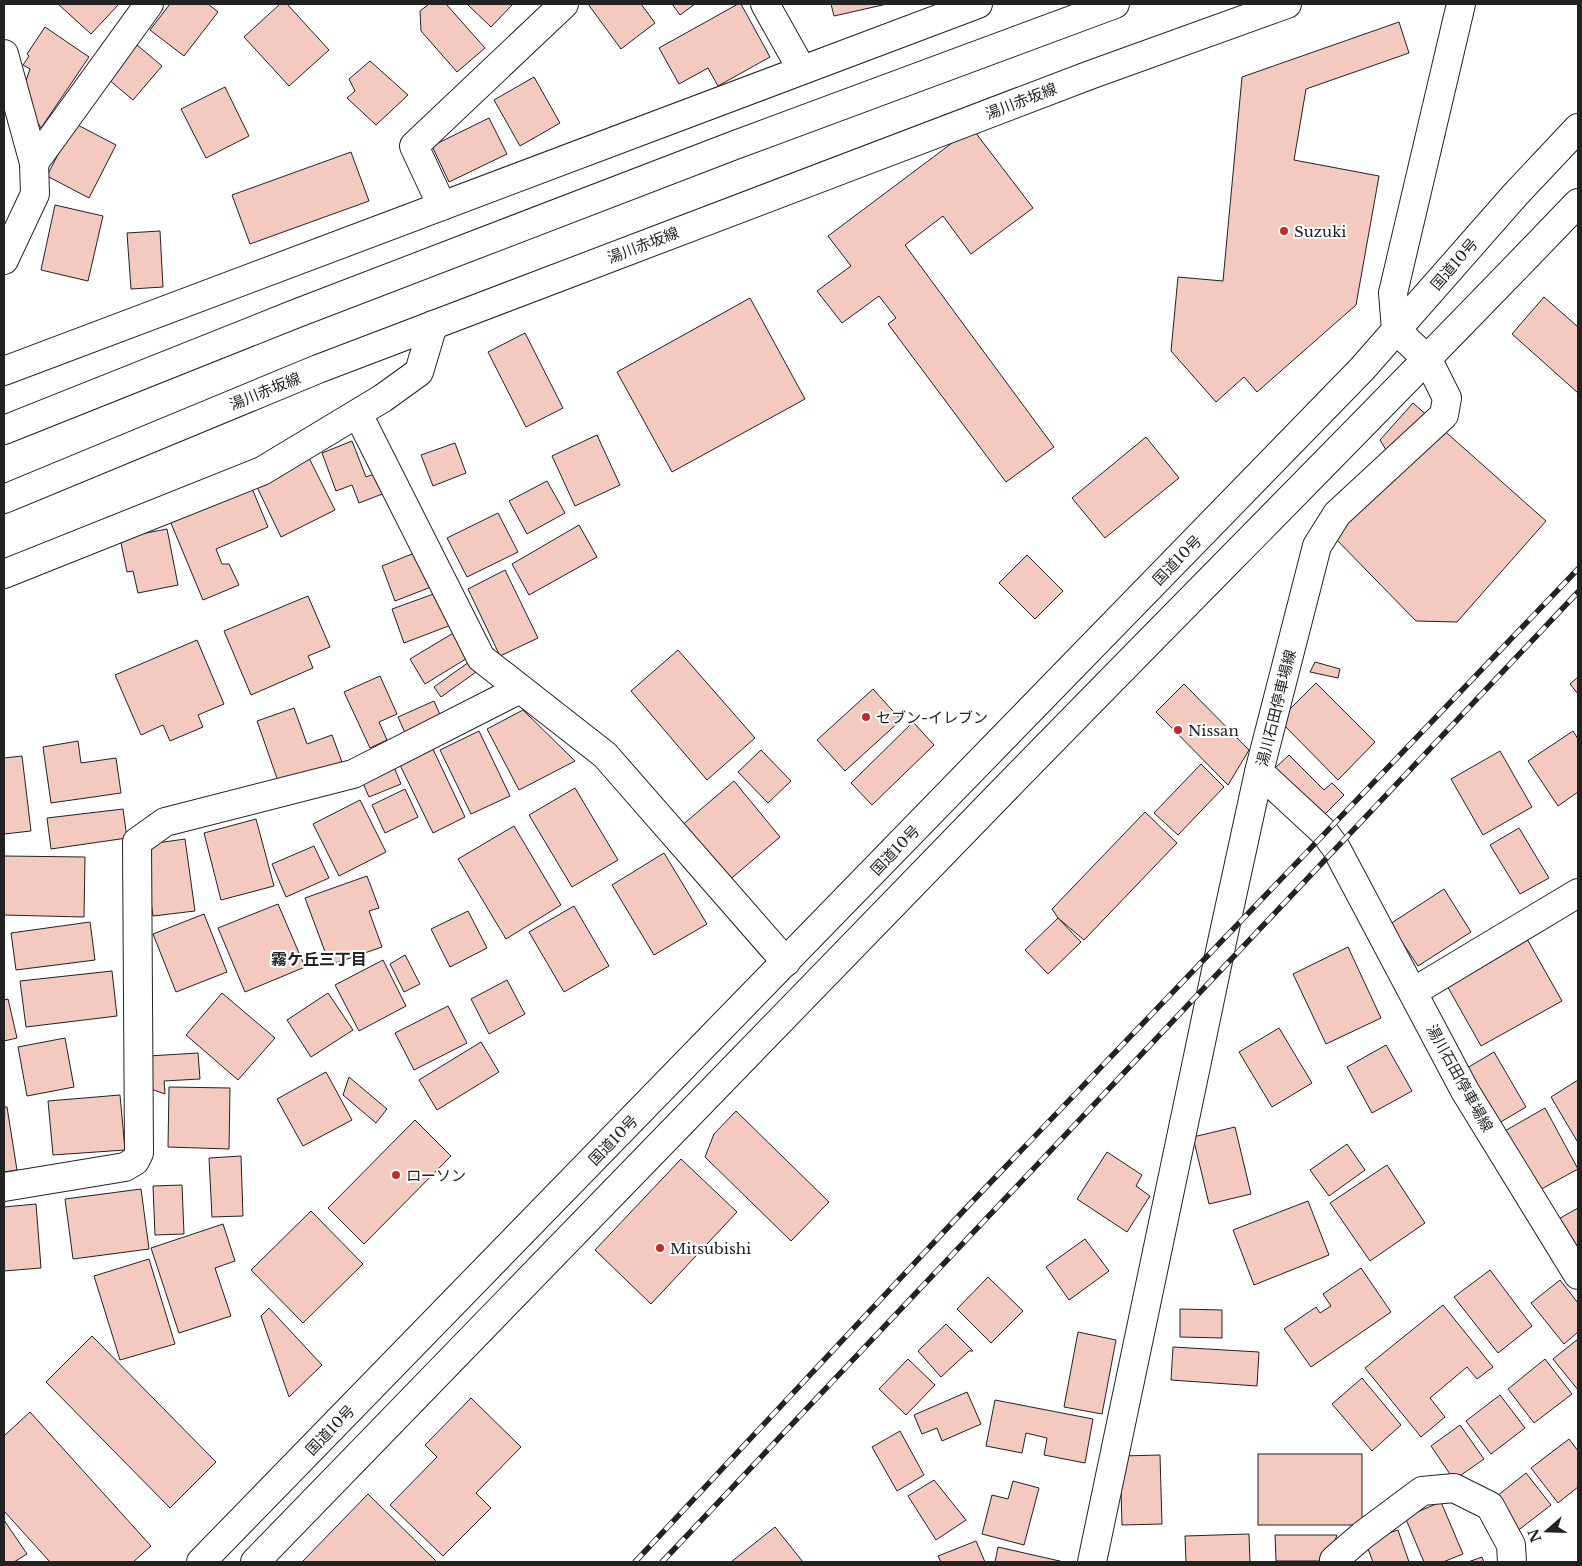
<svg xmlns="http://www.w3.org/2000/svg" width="1582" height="1566" font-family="'Libre Baskerville','Noto Sans JP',serif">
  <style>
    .building { fill: #f3c9c0; stroke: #222 }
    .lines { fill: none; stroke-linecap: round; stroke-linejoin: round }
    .minor-casing { stroke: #222; stroke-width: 30 }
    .major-casing { stroke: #222; stroke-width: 30 }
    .highway-casing { stroke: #222; stroke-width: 30 }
    .minor { stroke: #fff; stroke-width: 28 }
    .major { stroke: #fff; stroke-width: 28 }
    .highway { stroke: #fff; stroke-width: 28 }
    .rail-casing { stroke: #222; stroke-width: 5.5 }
    .rail { stroke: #fff; stroke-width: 4; stroke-dasharray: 11; stroke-linecap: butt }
    .poi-dot { fill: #c62828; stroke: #fff; stroke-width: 2 }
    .labels { text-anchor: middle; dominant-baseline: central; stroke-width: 4; stroke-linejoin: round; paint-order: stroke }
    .street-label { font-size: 15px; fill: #222; stroke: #fff }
    .poi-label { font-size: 15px; fill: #222; stroke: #fff; text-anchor: start }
    .neighbourhood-label { font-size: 16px; font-weight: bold; fill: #222; stroke: #fff }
  </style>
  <rect width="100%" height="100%" fill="#fff"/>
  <g class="building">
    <path d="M58 4H119L91 34Z"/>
    <path d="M170 4H208L218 12 184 56 150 30Z"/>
    <path d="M280 4H287L329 50 289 86 244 37Z"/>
    <path d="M429 4H446L485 48 457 72 421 31 420 11Z"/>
    <path d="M467 4H513L491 27Z"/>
    <path d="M588 4H641L655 23 621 49Z"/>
    <path d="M672 4H695L680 15Z"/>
    <path d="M738 4H741L770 57 718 86 708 68 679 84 659 48Z"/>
    <path d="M831 4H887L834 16Z"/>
    <path d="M1399 22 1409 53 1306 89 1294 160 1379 176 1356 305 1257 392 1244 377 1216 402 1171 351 1178 277 1223 281 1242 77Z"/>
    <path d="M45 27 89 57 41 128 21 96 30 69 23 65 29 56 27 54Z"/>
    <path d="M137 45 162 66 133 100 108 79Z"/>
    <path d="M370 61 408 95 376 125 347 98 355 91 349 79Z"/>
    <path d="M534 77 560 123 520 146 494 100Z"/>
    <path d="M225 87 249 136 206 158 181 109Z"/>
    <path d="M489 118 507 154 449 182 432 146Z"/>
    <path d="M74 123 116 145 89 198 47 176Z"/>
    <path d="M972 128 1033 208 971 254 943 216 905 245 1054 447 1006 482 888 324 896 318 879 296 842 323 817 291 851 266 828 236Z"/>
    <path d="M351 152 369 201 250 244 232 195Z"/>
    <path d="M55 205 103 216 88 281 41 270Z"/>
    <path d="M160 231 163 287 131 289 127 233Z"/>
    <path d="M1544 297 1578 327V393L1512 334Z"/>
    <path d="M750 298 805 399 672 472 617 372Z"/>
    <path d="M525 333 563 408 526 427 488 352Z"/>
    <path d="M1413 403 1546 521 1457 622 1416 621 1330 533 1397 468 1380 440Z"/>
    <path d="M597 435 620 485 575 506 552 456Z"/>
    <path d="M1146 437 1179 478 1105 538 1072 498Z"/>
    <path d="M352 441 366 477 382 471 390 491 359 503 352 485 336 491 322 453Z"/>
    <path d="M455 443 466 473 433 486 421 455Z"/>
    <path d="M309 458 335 510 281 537 256 485Z"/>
    <path d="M249 481 268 527 216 549 222 564H229L239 585 203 600 168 516Z"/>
    <path d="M547 481 565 513 527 534 509 501Z"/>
    <path d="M498 513 518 552 467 577 447 538Z"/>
    <path d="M579 525 597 557 529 595 512 564Z"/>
    <path d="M167 529 178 585 138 593 133 571 127 572 120 538Z"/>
    <path d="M417 552 431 587 395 601 382 566Z"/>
    <path d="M1027 555 1063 591 1035 619 999 583Z"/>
    <path d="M505 570 538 638 500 656 468 589Z"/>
    <path d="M439 592 451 625 404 643 392 609Z"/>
    <path d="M308 596 330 647 308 656 313 668 251 695 224 631Z"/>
    <path d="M455 632 469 657 425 684 410 659Z"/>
    <path d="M197 640 224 704 198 715 203 727 170 741 163 725 141 735 115 675Z"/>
    <path d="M678 650 755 738 707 780 631 691Z"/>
    <path d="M469 662 476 672 441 697 434 687Z"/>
    <path d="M1315 662 1340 669 1338 678 1310 672Z"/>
    <path d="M380 676 397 714 379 722 387 740 370 748 344 692Z"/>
    <path d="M1578 677V694L1570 684Z"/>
    <path d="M1316 683 1375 742 1338 780 1279 720Z"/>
    <path d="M1184 684 1249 750 1228 785 1156 712Z"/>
    <path d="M873 689 901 720 845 771 817 740Z"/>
    <path d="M434 701 442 719 406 735 398 717Z"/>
    <path d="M294 708 307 744 332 735 342 762 279 784 257 721Z"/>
    <path d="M523 710 575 761 519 790 487 729Z"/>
    <path d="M913 722 934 745 872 805 851 783Z"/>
    <path d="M479 731 510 796 471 814 440 750Z"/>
    <path d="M1573 731 1578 739V792L1558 806 1528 761Z"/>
    <path d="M78 741 81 763 116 758 121 793 51 803 43 747Z"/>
    <path d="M432 747 465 817 433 833 399 763Z"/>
    <path d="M761 750 791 781 768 803 738 772Z"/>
    <path d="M1500 751 1532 807 1483 835 1451 779Z"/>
    <path d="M1289 755 1324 790 1332 783 1344 795 1322 817 1274 769Z"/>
    <path d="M22 756 31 831 4 834V758Z"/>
    <path d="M1201 764 1224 787 1178 835 1154 813Z"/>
    <path d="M394 767 401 784 369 797 362 781Z"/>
    <path d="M734 781 780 837 727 882 680 827Z"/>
    <path d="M575 788 618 860 572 887 529 815Z"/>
    <path d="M405 789 418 817 385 833 372 805Z"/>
    <path d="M360 800 386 852 339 876 313 824Z"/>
    <path d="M123 809 127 838 51 849 47 818Z"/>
    <path d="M1145 812 1177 843 1084 940 1058 918 1052 909Z"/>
    <path d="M256 819 274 886 221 900 204 833Z"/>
    <path d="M514 826 561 905 506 939 458 859Z"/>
    <path d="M1519 828 1549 878 1520 894 1490 845Z"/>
    <path d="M185 839 195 911 153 916 143 845Z"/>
    <path d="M314 846 329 878 286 897 272 864Z"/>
    <path d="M664 853 707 924 654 955 612 885Z"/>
    <path d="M4 856 85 857 84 917 4 915Z"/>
    <path d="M367 876 379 908 369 911 382 947 330 965 305 898Z"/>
    <path d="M1444 889 1471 932 1418 966 1390 924Z"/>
    <path d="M278 904 305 967 245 992 218 928Z"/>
    <path d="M574 906 609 966 564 992 529 932Z"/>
    <path d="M468 911 487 948 450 967 431 929Z"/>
    <path d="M204 914 227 972 176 992 153 934Z"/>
    <path d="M1058 918 1081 942 1048 974 1025 950Z"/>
    <path d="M90 922 95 960 16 970 11 933Z"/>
    <path d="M1527 939 1562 1001 1481 1046 1446 984Z"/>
    <path d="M1348 947 1381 1018 1326 1044 1293 974Z"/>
    <path d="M405 955 420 984 404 992 390 964Z"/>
    <path d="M383 960 406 1006 359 1031 335 985Z"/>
    <path d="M112 971 117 1016 26 1027 20 981Z"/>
    <path d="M507 980 525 1014 489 1034 471 999Z"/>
    <path d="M222 993 275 1038 238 1080 186 1035Z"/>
    <path d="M328 993 353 1030 311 1057 287 1020Z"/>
    <path d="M8 999 17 1038 4 1041V1000Z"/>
    <path d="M448 1006 467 1043 414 1070 395 1033Z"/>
    <path d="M1279 1028 1312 1083 1272 1107 1239 1052Z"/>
    <path d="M65 1038 74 1087 27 1096 18 1047Z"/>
    <path d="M481 1042 499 1072 437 1110 419 1080Z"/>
    <path d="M1386 1045 1412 1091 1372 1113 1347 1067Z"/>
    <path d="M1494 1052 1526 1107 1499 1123 1467 1068Z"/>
    <path d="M198 1053 200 1079 164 1081 165 1094 151 1089 148 1056Z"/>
    <path d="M326 1072 352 1120 303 1146 277 1099Z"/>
    <path d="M349 1077 387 1109 376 1123 343 1095Z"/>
    <path d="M1578 1080V1140L1577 1141 1551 1097Z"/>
    <path d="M169 1087 230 1088 229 1149 168 1147Z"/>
    <path d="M120 1095 125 1150 53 1155 48 1101Z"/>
    <path d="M4 1107H7L17 1170 4 1172Z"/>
    <path d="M1545 1108 1578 1169 1536 1192 1503 1132Z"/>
    <path d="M736 1111 829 1202 791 1241 705 1157 714 1134Z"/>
    <path d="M415 1120 451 1156 364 1244 328 1208Z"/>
    <path d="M1235 1127 1251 1194 1209 1204 1193 1137Z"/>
    <path d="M1347 1144 1365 1170 1329 1196 1310 1170Z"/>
    <path d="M1107 1152 1142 1175 1136 1186 1150 1196 1127 1232 1077 1199Z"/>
    <path d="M241 1156 243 1216 212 1217 209 1158Z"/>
    <path d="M681 1159 737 1212 651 1304 595 1250Z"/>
    <path d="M1387 1165 1425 1223 1370 1261 1330 1203Z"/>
    <path d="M182 1185 184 1234 155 1235 153 1186Z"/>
    <path d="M141 1189 149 1249 73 1259 65 1199Z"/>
    <path d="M1308 1201 1329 1255 1254 1285 1233 1230Z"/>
    <path d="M36 1204 41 1268 4 1271V1207Z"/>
    <path d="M1578 1208V1260L1555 1221Z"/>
    <path d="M311 1211 363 1264 303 1323 251 1270Z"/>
    <path d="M223 1224 235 1261 215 1268 231 1316 179 1333 151 1248Z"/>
    <path d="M1085 1239 1109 1271 1069 1300 1046 1267Z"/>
    <path d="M149 1259 175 1344 120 1360 94 1276Z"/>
    <path d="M1361 1268 1391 1312 1311 1367 1284 1329 1316 1307 1320 1313 1331 1306 1323 1294Z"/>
    <path d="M1490 1270 1532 1326 1498 1353 1454 1297Z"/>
    <path d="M988 1277 1023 1311 991 1343 957 1309Z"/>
    <path d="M1560 1280 1578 1303V1332L1564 1344 1531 1303Z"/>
    <path d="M1443 1305 1493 1367 1477 1379 1467 1367 1430 1398 1445 1417 1421 1437 1365 1368Z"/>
    <path d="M269 1308 322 1365 289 1397 261 1316Z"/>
    <path d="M1180 1309 1222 1310V1338L1180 1337Z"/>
    <path d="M946 1324 973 1351H969L941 1377 918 1351Z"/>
    <path d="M1078 1332 1116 1340 1102 1414 1064 1407Z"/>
    <path d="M92 1336 216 1462 170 1508 46 1382Z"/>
    <path d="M1578 1339V1390L1553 1359Z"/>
    <path d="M1173 1347 1259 1352 1257 1386 1171 1380Z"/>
    <path d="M908 1359 935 1385 906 1415 879 1389Z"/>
    <path d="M1545 1359 1572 1394 1534 1423 1508 1389Z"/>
    <path d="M1362 1378 1401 1425 1372 1451 1332 1404Z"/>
    <path d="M967 1392 981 1424 942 1441 937 1428 922 1434 914 1415Z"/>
    <path d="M1500 1395 1525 1428 1491 1454 1466 1421Z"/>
    <path d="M471 1398 521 1447 476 1493 491 1508 443 1556 390 1505 437 1457 425 1445Z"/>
    <path d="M995 1400 1093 1419 1085 1463 1044 1455 1047 1438 1026 1433 1022 1453 986 1446Z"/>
    <path d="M30 1412 151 1546 133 1562H50L4 1511V1436Z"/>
    <path d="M1460 1425 1484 1459 1454 1480 1431 1446Z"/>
    <path d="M900 1431 924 1475 897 1491 872 1447Z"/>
    <path d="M1569 1439 1578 1451V1487L1558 1503 1531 1468Z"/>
    <rect x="1258" y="1454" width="104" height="71"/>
    <path d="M1160 1455 1162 1524 1122 1525 1120 1456Z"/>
    <path d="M1526 1473 1551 1505 1516 1532 1492 1500Z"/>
    <path d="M934 1480 966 1520 936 1540 908 1496Z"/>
    <path d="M1013 1481 1039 1488 1024 1545 982 1534 992 1495 1008 1499Z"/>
    <path d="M368 1494 437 1562H302Z"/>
    <path d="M1441 1502 1463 1554 1443 1562H1424L1405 1517Z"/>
    <path d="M4 1520 27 1554 14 1562H4Z"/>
    <path d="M775 1527 803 1562H731Z"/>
    <path d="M1398 1530 1409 1562H1373L1365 1541Z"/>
    <path d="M1249 1534 1250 1562H1186L1185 1536Z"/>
    <path d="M1275 1535H1337L1328 1561H1276Z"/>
    <path d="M976 1541 985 1562H941L938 1556Z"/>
    <path d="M998 1547 1064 1562H995Z"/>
    <path d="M1482 1557 1484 1562H1468Z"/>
  </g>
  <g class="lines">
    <g class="minor-casing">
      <g id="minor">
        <path d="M765 4 802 70"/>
        <path d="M4 54 34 163 35 194 4 260"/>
        <path d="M34 163 149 4"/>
        <path d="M442 206 414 146 564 4"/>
        <path d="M1396 330 1393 293 1461 4"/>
        <path d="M4 371 978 4"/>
        <path d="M358 414 481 658 605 755 786 962"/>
        <path d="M4 574 262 471 383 398 419 372 433 325"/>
        <path d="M1413 992 1578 893"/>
        <path d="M4 1187 125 1167 135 1161 139 1153 137 842 165 822 353 774 520 689"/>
        <path d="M1092 1562 1222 942 1259 772"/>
        <path d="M1335 1562 1334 1560 1363 1535 1422 1491 1454 1488 1490 1506 1511 1545 1512 1562"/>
      </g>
    </g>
    <g class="major-casing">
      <g id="major">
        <path d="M1396 330 1428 360 1447 398 1444 415 1337 514 1317 546 1259 772 1325 833 1336 848 1465 1091 1578 1275"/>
        <path d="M4 430 295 314 735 145 1115 4"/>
        <path d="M4 499 318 369 1090 75 1287 4"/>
      </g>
    </g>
    <g class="highway-casing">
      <g id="highway">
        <path d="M201 1562 1362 369 1515 195 1578 128"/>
        <path d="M255 1562C506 1305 754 1046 1005 789 1196 593 1389 400 1578 203"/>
      </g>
    </g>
    <use href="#minor" class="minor"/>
    <use href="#major" class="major"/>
    <use href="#highway" class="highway"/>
    <g class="rail-casing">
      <g id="rail">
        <path d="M635 1562 968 1206 1578 569"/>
        <path d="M662 1562 1578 592"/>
      </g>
    </g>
    <use href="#rail" class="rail"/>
  </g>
  <g class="poi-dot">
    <circle cx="1284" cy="231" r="5"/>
    <circle cx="866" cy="717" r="5"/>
    <circle cx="1178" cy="730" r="5"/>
    <circle cx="396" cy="1175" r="5"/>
    <circle cx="660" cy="1248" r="5"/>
  </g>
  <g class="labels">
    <g class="street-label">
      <text transform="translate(1021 101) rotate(-21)">湯川赤坂線</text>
      <text transform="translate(643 245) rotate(-21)">湯川赤坂線</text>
      <text transform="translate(1454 264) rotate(-49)">国道10号</text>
      <text transform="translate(265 391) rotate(-22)">湯川赤坂線</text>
      <text transform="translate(1177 560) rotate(-46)">国道10号</text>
      <text transform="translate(1276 708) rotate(-76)">湯川石田停車場線</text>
      <text transform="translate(895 850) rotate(-46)">国道10号</text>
      <text transform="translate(1460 1078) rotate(61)">湯川石田停車場線</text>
      <text transform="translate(613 1140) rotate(-46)">国道10号</text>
      <text transform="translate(330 1430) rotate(-46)">国道10号</text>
    </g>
    <g class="poi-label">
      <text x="1294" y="231">Suzuki</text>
      <text x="876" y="717">セブン-イレブン</text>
      <text x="1188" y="730">Nissan</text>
      <text x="406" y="1175">ローソン</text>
      <text x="670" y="1248">Mitsubishi</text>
    </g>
    <g class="neighbourhood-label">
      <text x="319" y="959">霧ケ丘三丁目</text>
    </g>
  </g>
  <rect width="1582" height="1566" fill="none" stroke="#222222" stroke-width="10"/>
  <g transform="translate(1547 1531) rotate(250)" stroke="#ffffff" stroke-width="4" paint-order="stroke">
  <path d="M0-4L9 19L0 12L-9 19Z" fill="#222222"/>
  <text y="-8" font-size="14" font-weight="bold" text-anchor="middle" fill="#222222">N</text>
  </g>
</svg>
